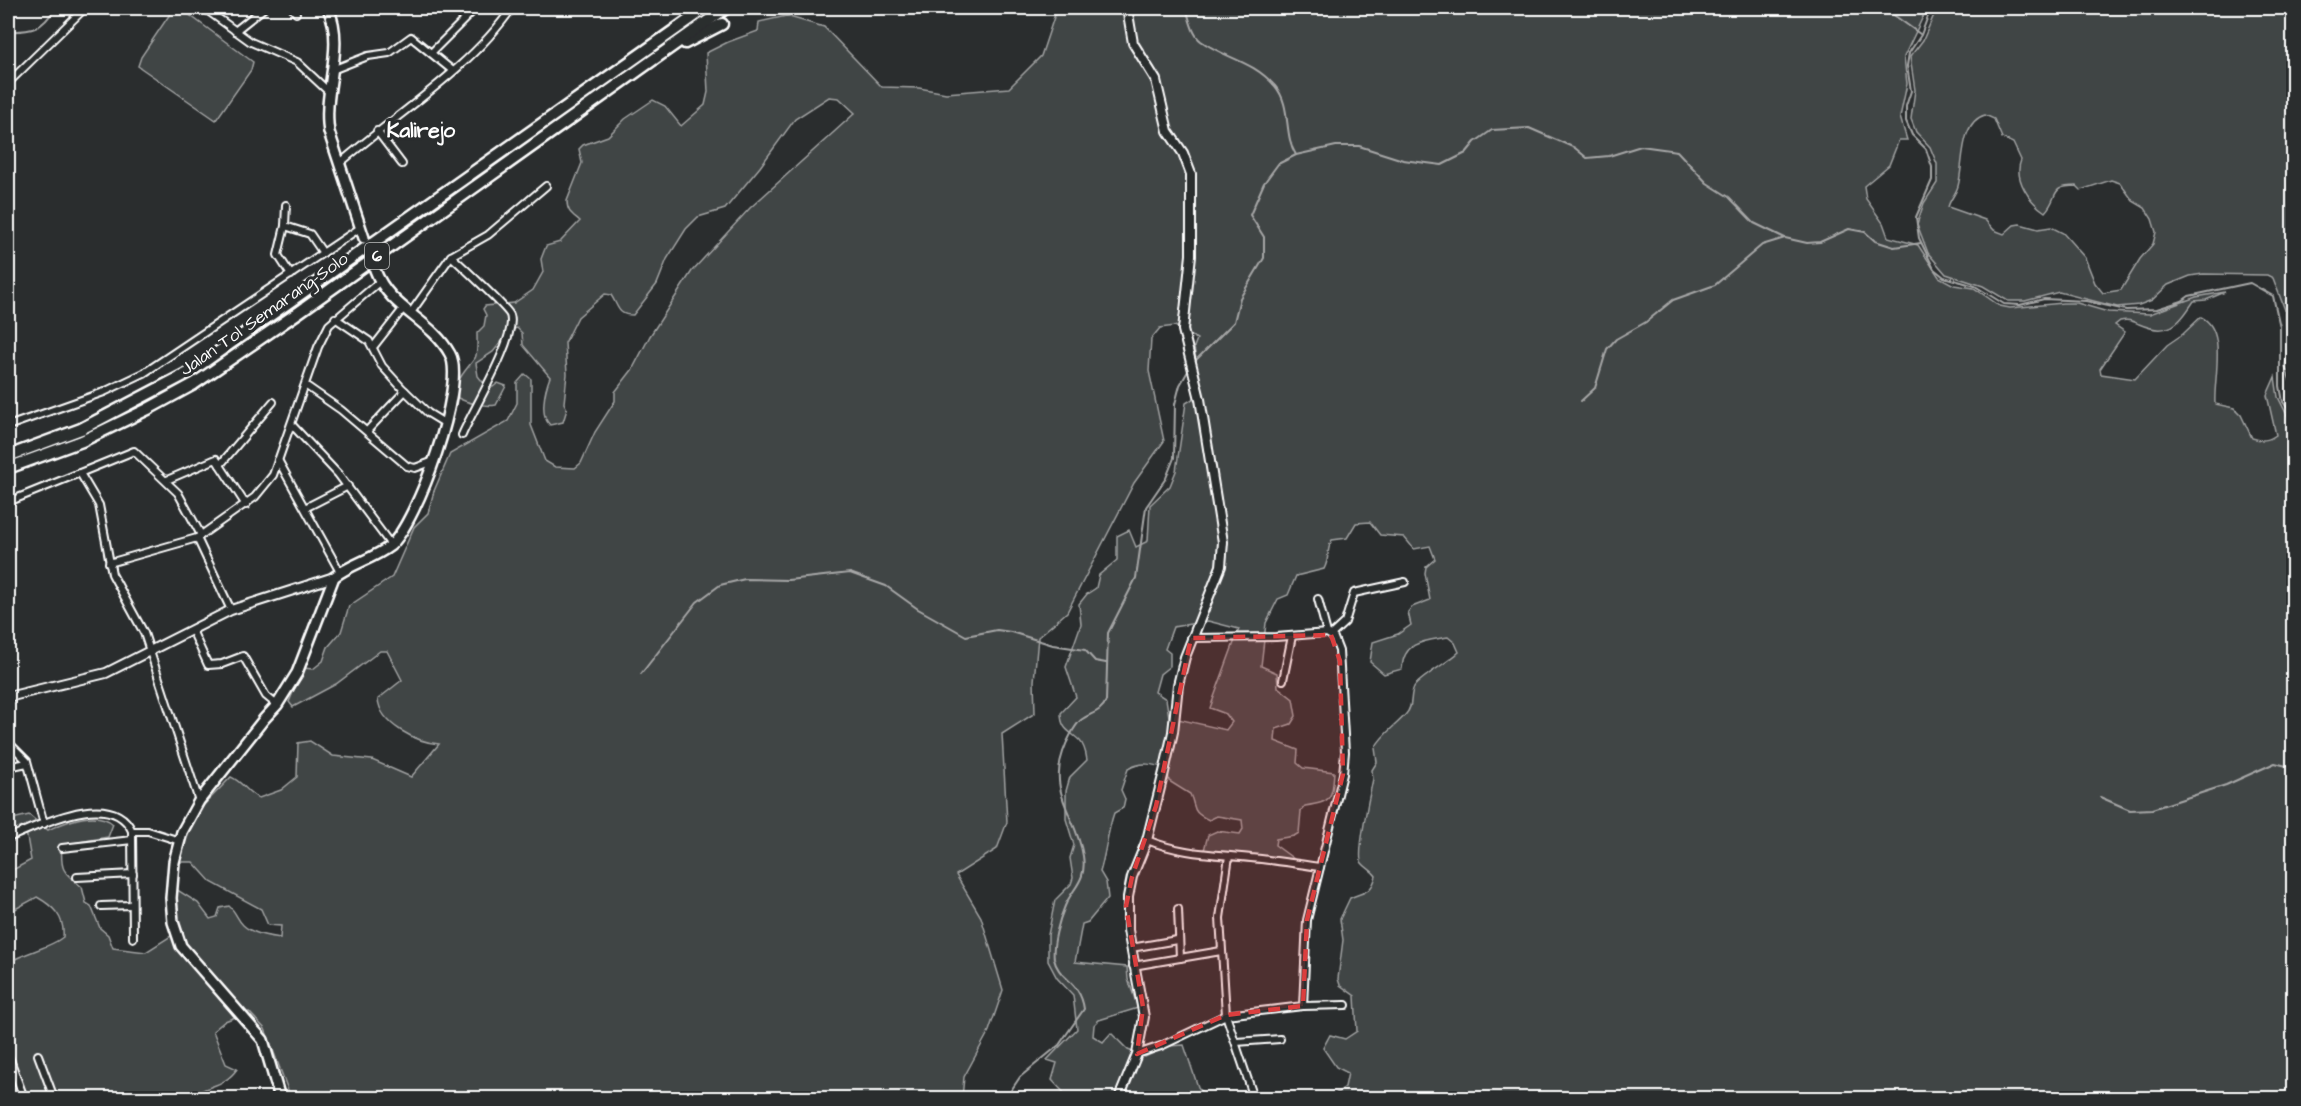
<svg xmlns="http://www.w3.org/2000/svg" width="2301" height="1106" font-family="'Architects Daughter',sans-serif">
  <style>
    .green { fill: #414445; stroke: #a0a2a2; stroke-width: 1.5; fill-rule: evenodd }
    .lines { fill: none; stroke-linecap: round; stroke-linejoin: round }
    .stream { stroke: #a6a7a7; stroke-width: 2 }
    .minor-casing { stroke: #fff; stroke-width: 10 }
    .tertiary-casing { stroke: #fff; stroke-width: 12 }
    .secondary-casing { stroke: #fff; stroke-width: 14 }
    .motorway-casing { stroke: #fff; stroke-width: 15 }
    .minor { stroke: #2a2d2e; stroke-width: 6 }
    .tertiary { stroke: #2a2d2e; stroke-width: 8 }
    .secondary { stroke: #2a2d2e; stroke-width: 9 }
    .motorway { stroke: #2a2d2e; stroke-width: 10 }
    .marked { fill: #da3e3e; fill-opacity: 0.2; stroke: #da3e3e; stroke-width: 4.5; stroke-dasharray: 12 8; stroke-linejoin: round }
    .labels { text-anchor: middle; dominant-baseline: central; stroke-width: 6; stroke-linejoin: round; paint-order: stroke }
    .shield { fill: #2a2d2e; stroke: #bfc0c0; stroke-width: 1.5 }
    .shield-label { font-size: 16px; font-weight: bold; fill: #fff }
    .street-label { font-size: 18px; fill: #fff; stroke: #2a2d2e }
    .quarter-label { font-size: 21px; font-weight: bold; fill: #fff; stroke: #2a2d2e }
  </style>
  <rect width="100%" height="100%" fill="#2a2d2e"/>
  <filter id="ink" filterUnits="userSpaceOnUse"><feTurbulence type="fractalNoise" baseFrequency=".0167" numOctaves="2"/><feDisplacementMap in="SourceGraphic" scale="12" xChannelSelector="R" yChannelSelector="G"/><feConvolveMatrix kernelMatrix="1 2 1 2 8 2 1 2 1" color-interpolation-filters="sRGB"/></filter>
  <g filter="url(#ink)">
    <g class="green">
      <path d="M174 8H180L253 62 251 70 216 120 138 66 141 57Z"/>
      <path d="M1057 8H1927L1904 57 1907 84 1900 117 1907 140H1899L1889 165 1864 186 1866 199 1883 223 1888 237 1918 245 1939 277 1954 285 1974 288 2000 306 2010 308 2063 303H2077L2108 312 2150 314 2196 297 2225 292 2206 300 2194 301C2178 325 2169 337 2139 324 2132 321 2128 319 2120 321L2115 325 2125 332 2100 369 2101 374 2135 379 2167 345 2183 334 2201 317C2228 330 2213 379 2215 404L2234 408 2241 415 2252 438C2262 441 2268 441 2276 435L2267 395 2275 377 2278 397 2293 427V1098H1303L1334 1095 1345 1087 1348 1073 1336 1067 1323 1048 1330 1035 1345 1039 1357 1031 1355 996 1340 985 1338 979 1343 940 1340 919 1350 898C1365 891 1371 894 1376 876 1372 870 1366 868 1362 863 1356 856 1370 792 1373 779L1372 770 1377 762 1375 748C1382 734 1396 726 1406 714 1414 705 1409 697 1414 687 1418 679 1450 661 1459 652L1455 643 1448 637C1425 641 1403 641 1402 669L1384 674 1370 662 1373 642 1398 634 1411 625 1408 612 1412 607 1430 600 1425 573 1426 567 1435 559 1430 546 1414 549 1404 537 1380 535 1370 522 1356 523 1347 538 1332 540C1326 549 1330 559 1324 569L1296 576 1288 595 1278 599 1266 623 1261 666 1277 673 1278 687 1293 699 1296 716 1291 724 1276 729 1275 741 1298 750 1297 763 1303 768 1334 772C1332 799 1332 802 1305 806L1301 811 1299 833 1294 836 1276 839 1275 845 1294 859 1292 866 1214 859 1204 850 1208 835 1217 831 1240 834 1243 829 1242 820 1217 816 1209 820C1190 811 1197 809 1190 794L1169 781 1168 769C1153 764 1142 761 1128 769L1121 790 1125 799 1123 808 1114 813C1107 833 1106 852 1100 872L1106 882 1108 898 1088 922 1082 924 1075 962 1127 967 1128 979 1138 1008 1099 1020 1094 1025 1093 1036 1103 1042 1111 1033 1128 1050 1145 1057 1168 1046 1184 1045 1198 1087 1206 1098H1174L1173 1096H1137L1136 1098H1064L1066 1095 1052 1080 1057 1063 1047 1060 1077 1029 1073 995 1057 978 1048 961V935L1055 900 1071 884 1073 878 1070 858 1074 845 1066 819V791L1070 777 1087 760C1086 754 1085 746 1080 741 1070 731 1061 730 1061 713L1076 697 1066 667 1081 624 1079 604 1087 594 1096 588 1099 575 1117 560V536L1129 530 1136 547 1148 541 1150 505 1170 486 1176 471 1186 403 1201 394 1194 347 1197 339 1175 326 1160 328 1151 339 1149 371 1164 441 1134 483 1067 612 1038 637 1034 681 1035 713 1002 734 1007 822 997 849 956 875 981 917 1003 990 989 1031 964 1077 962 1098H291L265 1029 249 1012 225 1021 213 1031 226 1064 237 1069C222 1090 205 1083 193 1098H8V963C25 952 50 948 63 937 65 917 53 906 37 897L8 913V865L11 871 31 860 26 831 8 834V820L29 815 48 830C65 822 97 809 113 824L108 837 62 845C60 870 63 872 82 887L86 903 91 906 100 928 108 935 113 948 146 952 179 931 175 908 176 889 198 903 210 919 217 917 220 908 229 906C236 912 237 919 243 925 252 934 269 936 280 938L281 926 268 925 261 909 211 882 193 862H178L187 829 201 808 231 777C243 782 247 793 259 798L281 790 297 777 298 743 310 741 333 756 372 760 411 777 439 744C417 742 380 725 378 699L402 680 387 651H380L336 684 293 707 289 702 303 668 313 669 323 661 328 647 341 632 349 606 392 577 414 527 428 513 434 491 450 454 508 421 517 403V383L525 374 531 379V425L545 461 555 467 575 468 581 463 595 432 615 401V392L632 370 650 336 692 271 750 208 855 113 839 98 829 97 795 119 760 167 725 209 698 217 686 229 667 259 657 284 633 315C617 315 619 307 611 295L605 294 578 317 565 343 567 374 564 403 567 409 563 422 550 425C539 415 545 390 550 377L523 345 522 333 517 328 511 330 493 352 476 363 478 376 486 386 493 387 498 383 506 386 496 405C486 407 467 403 458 398 453 380 466 371 475 358 478 353 477 340 477 333L484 326 486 315 483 309 485 306 514 303 533 290 543 272 541 259 546 246 560 242 580 221C572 214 567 212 567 201L582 163 579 149 583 145 608 136 625 119 653 100 665 106 681 126 705 105 708 92 706 53 728 42 758 31 759 22 786 16 824 27 882 87 919 88 946 93 1009 88 1041 56ZM1208 621 1239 629 1210 708 1226 714 1232 722 1226 730 1169 717 1166 699 1155 692 1160 674 1170 666V653L1165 649 1173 627Z"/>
      <path d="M1937 8H2293V409L2292 386 2285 366 2288 350 2285 310 2273 278 2267 275 2203 274 2190 276 2168 285 2152 300 2139 305 2117 307 2059 292 2025 301H2008L1983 286 1946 274 1928 253 1917 224 1924 203 1937 183V164L1930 147 1916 132 1911 119 1915 90 1910 57 1923 40ZM1985 115 1994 119 2002 138 2013 143 2021 160C2013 179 2030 202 2045 212 2060 196 2048 186 2077 186L2081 190 2111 180 2120 183 2133 201 2145 208 2152 219 2156 232 2153 244 2140 259 2121 290 2103 293 2095 283 2085 258 2063 233 2051 227 2038 229 2020 224 2014 225 2004 234 1994 230 1985 220 1948 207C1950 199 1956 194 1958 186 1964 166 1959 122 1985 115Z"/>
    </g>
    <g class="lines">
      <g class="stream">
        <path d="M1186 8C1189 17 1192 34 1201 41 1226 59 1252 60 1275 86 1292 106 1283 134 1296 155"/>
        <path d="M1884 8 1920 34"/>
        <path d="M1931 8 1921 35 1909 53 1907 66 1911 91 1906 106V121L1912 135 1926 149 1932 167V180L1916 217 1919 238 1934 269 1944 277 1975 286 2004 304 2020 305 2044 299 2086 301 2126 310 2157 309 2182 301 2189 296 2250 283 2273 296 2280 327V386L2283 402 2294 417"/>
        <path d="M8 31C31 32 43 29 55 8"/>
        <path d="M1194 362 1234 322 1240 298 1264 258V237L1250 215 1264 183 1278 164 1296 155 1336 146H1359L1403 160 1442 165 1466 153 1475 142 1492 130 1529 128 1575 148 1587 158 1609 156 1641 146 1677 151 1707 183 1729 197 1754 223 1785 238 1807 243 1820 242 1849 229 1865 232 1875 241 1894 247 1921 243"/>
        <path d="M1581 401 1595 388 1607 349 1616 339 1646 322 1673 300 1715 285 1762 245 1785 238"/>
        <path d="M641 674 697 602 720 585 745 579 788 580 850 573 886 586 918 609 966 636 997 630 1011 632 1053 645 1085 650 1095 661 1106 663"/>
        <path d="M2100 797 2130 810 2152 809 2226 785 2275 763 2294 768"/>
        <path d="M1006 1098 1020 1077 1059 1045 1084 1009C1080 980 1058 979 1054 959 1052 944 1059 920 1065 906 1073 887 1087 881 1083 856 1077 817 1048 794 1063 752 1066 743 1074 726 1081 720 1090 713 1101 713 1106 701L1108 633 1136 578 1146 507 1166 478 1174 458 1175 404 1180 385 1191 366"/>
      </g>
      <g class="minor-casing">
        <g id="minor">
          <path d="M204 8 251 42 297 62 330 93"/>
          <path d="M292 8 296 13"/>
          <path d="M235 31 264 8"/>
          <path d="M431 53 476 8"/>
          <path d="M332 70 368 56 389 53 411 37 453 71"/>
          <path d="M8 83 85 8"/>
          <path d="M377 131 402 164"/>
          <path d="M339 164C395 115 470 69 512 8"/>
          <path d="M286 205 285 226 310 234 323 253"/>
          <path d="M285 226 278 255 291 275"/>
          <path d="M451 256C461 265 506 307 510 315 518 336 472 411 462 435"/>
          <path d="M410 314 451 256 488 235 546 186"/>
          <path d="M335 318 369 341 382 366 402 388 428 413 446 424"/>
          <path d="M374 346 403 309"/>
          <path d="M305 385 341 410 407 466 415 468 434 461"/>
          <path d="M292 425 338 474 391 545"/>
          <path d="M8 426 104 392 144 373 360 228"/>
          <path d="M367 431 405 391"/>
          <path d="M278 460 340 572"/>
          <path d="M220 465 273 402"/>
          <path d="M80 473 99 505 112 574 144 633 199 801"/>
          <path d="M167 480 216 459 246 505"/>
          <path d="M8 502 134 451 178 493 201 535"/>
          <path d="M305 508 348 486"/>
          <path d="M197 538 231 610"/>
          <path d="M109 563 197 538 255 497 273 475 318 347 329 325 379 282"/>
          <path d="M1318 599 1327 633"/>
          <path d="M192 630 208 665 222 664 243 656 266 696 277 705"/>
          <path d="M1331 635 1345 622 1354 593 1405 582"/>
          <path d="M1283 680 1292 636"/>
          <path d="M8 742 27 761 44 824"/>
          <path d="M8 767 27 763"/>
          <path d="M8 838C38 826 112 787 132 831"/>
          <path d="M1147 840C1181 854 1215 854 1251 858 1274 860 1297 864 1320 867"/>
          <path d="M62 848 132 840"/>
          <path d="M1229 856 1220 918 1226 1015 1254 1098"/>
          <path d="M77 877 133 874"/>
          <path d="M101 906 132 905"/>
          <path d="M1178 909 1180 958"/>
          <path d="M133 938 132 831H148L180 841"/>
          <path d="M1131 948 1177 940"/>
          <path d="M1133 966 1221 951"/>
          <path d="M1303 1006 1346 1005"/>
          <path d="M1236 1042 1280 1039"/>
          <path d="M8 1054 24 1098"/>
          <path d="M1137 1054 1161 1046 1226 1015 1303 1006 1307 920 1343 774 1345 752 1339 651 1334 638 1327 633 1276 637 1191 638"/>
          <path d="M38 1055 54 1098"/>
        </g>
      </g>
      <g class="tertiary-casing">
        <g id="tertiary">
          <path d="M8 697 106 673 231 610 334 577"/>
          <path d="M1119 1098 1137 1054 1144 1017 1128 930V897L1132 877 1147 840 1165 768 1173 732 1178 685 1185 657 1221 566 1223 542 1200 399 1183 330 1191 255V174L1183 153 1168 131 1156 80 1133 43 1127 8"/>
        </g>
      </g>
      <g class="secondary-casing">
        <g id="secondary">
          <path d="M328 8C346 47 322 91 329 132L364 238"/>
          <path d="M280 1098 263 1040 181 946 173 922 171 898 174 862 182 832 199 801 264 719 277 705 297 673 334 577C351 564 373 559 390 546 417 523 467 385 450 354 431 319 390 310 375 270"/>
        </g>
      </g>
      <g class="motorway-casing">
        <g id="motorway">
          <path d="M685 43 722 24"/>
          <path d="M8 456 81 429 190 372 706 8"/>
          <path d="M8 468 82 441 148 409 194 384 299 312 726 8"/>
        </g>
      </g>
      <use href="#minor" class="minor"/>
      <use href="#tertiary" class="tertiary"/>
      <use href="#secondary" class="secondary"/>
      <use href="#motorway" class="motorway"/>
    </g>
  </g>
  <path class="marked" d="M1331 635 1340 661 1343 774 1307 920 1303 1006 1226 1015 1137 1054 1143 1007 1126 906 1132 877 1156 806 1191 638Z"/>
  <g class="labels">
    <rect class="shield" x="365" y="243" width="24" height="26" rx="4.5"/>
    <g class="shield-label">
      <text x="377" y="256">6</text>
    </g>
    <g class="street-label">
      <text transform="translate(264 314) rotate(-35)">Jalan Tol Semarang–Solo</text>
    </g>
    <g class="quarter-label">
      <text x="421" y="130">Kalirejo</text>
    </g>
  </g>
  <rect width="2301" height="1106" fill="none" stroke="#2a2d2e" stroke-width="30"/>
  <rect x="15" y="15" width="2271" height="1076" fill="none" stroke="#fff" stroke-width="2" filter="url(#ink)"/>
</svg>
